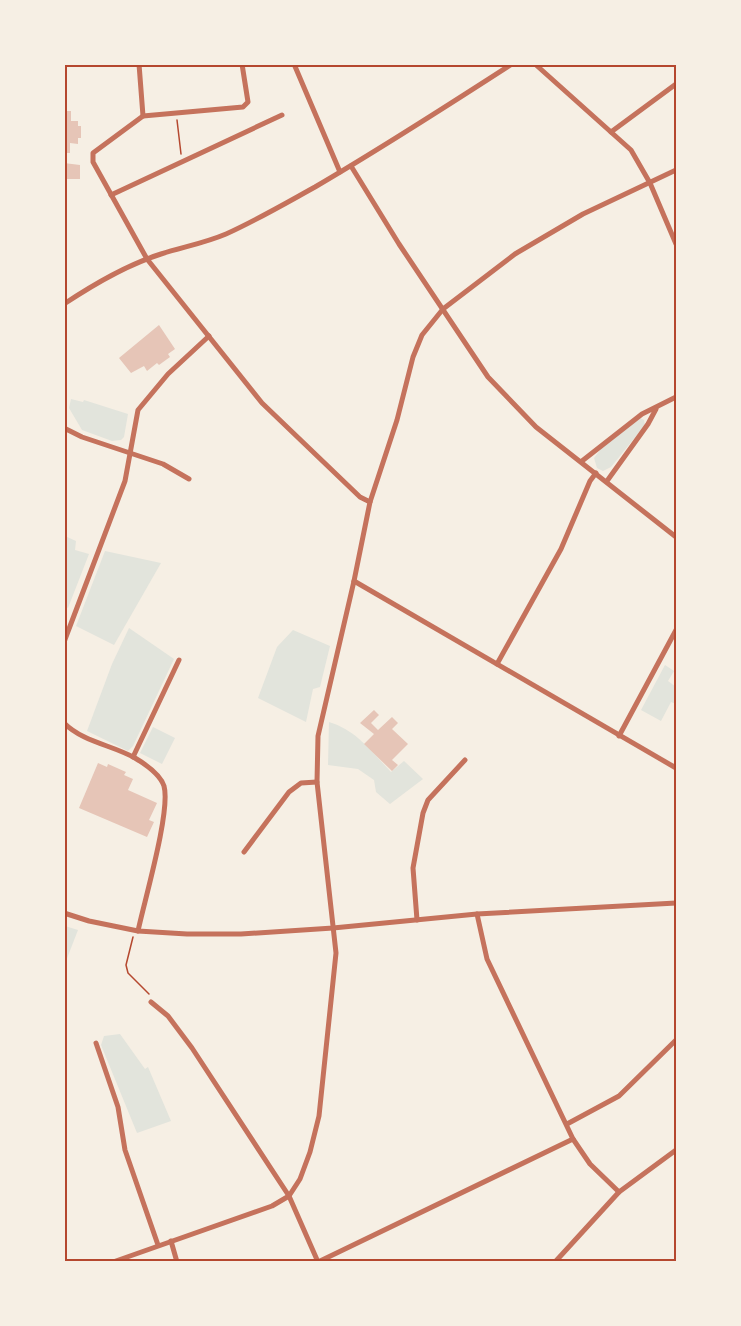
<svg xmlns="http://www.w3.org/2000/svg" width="741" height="1326" font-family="'Noto Sans',sans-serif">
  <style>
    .green { fill: #e2e4dc }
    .building { fill: #e6c5b7 }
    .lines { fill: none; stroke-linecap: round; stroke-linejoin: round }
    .path { stroke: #b5482f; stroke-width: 1.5 }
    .minor { stroke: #c5725c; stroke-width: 5 }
    .neatline { fill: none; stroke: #b5482f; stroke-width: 2 }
  </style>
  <rect width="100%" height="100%" fill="#f6efe4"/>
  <g class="green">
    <path d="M71 399 83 402 84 400 128 414 124 437 121 440 112 441 82 430 69 408Z"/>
    <path d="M640 418 644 420 645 425 611 467 603 471 597 468 594 458 601 449Z"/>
    <path d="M65 536 76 541 75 550 89 554 68 608 65 606Z"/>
    <path d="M105 551 161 563 114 645 76 626Z"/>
    <path d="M129 628 174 659 133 746 128 751 87 731 112 664Z"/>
    <path d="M293 630 330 646 320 687 313 689 306 722 258 698 277 647Z"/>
    <path d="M665 665 674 671 668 681 676 687V704L671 702 661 721 641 710Z"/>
    <path d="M329 722C356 730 371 751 391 772L404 761 423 779 390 804 376 792 374 780 358 769 328 765Z"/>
    <path d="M153 727 175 738 162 764 140 753Z"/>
    <path d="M65 926 78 930 66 961H64Z"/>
    <path d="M120 1034 145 1069 148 1067 171 1121 137 1133 101 1045 104 1036Z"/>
  </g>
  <g class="building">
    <path d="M64 111H71V121H78V126H81V138H78V144L70 143V153H64Z"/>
    <path d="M64 163 80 165V179H65Z"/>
    <path d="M159 325 175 349 168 354 170 357 159 365 157 363 147 371 144 366 131 373 119 358Z"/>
    <path d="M374 710 379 715 371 723 378 730 392 717 398 723 392 729 408 744 392 760 398 765 392 771 364 744 374 734 360 723Z"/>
    <path d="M98 763 107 767 108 764 126 772 124 775 133 779 128 790 157 803 149 820 154 822 147 837 79 808Z"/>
  </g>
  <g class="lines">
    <g class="path">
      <path d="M177 120 181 154"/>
      <path d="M133 937 126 965 128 973 149 994"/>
    </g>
    <g class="minor">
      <path d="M139 64 143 116"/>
      <path d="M242 64 248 102 243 107 143 116 93 153V162L147 259 262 403 360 497 370 502"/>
      <path d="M294 64 340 172"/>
      <path d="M535 64 631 150 650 183 676 244"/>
      <path d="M611 132 676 84"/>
      <path d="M351 166 399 244 488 377 536 427 676 537"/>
      <path d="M111 195 282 115"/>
      <path d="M64 304C94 284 126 265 161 254 183 247 205 243 226 234 257 220 286 203 315 187 382 148 447 106 512 64"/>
      <path d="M64 428 82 437 163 464 189 479"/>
      <path d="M582 461 642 414 676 397"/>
      <path d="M607 481 648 424 656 409"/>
      <path d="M354 581 676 768"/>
      <path d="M64 642 125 481 138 410 168 374 209 336"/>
      <path d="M497 664 561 549 590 481 596 473"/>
      <path d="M64 723C83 742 112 745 135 758 145 764 160 774 164 786 171 811 144 902 138 931"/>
      <path d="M619 736 676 630"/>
      <path d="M133 757 179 660"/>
      <path d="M244 852 289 792 301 783 317 782"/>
      <path d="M64 913 89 921 138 931 187 934H241L333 928 477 914 676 903"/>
      <path d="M477 914 487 959 573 1139 590 1164 619 1192"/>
      <path d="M417 920 413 868 423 813 428 800 465 760"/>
      <path d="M151 1002 168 1016 192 1048 289 1196 318 1262"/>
      <path d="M96 1043 118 1107 125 1150 158 1245"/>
      <path d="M567 1124 619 1096 676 1040"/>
      <path d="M171 1241 177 1262"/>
      <path d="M113 1262 272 1206 289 1196 300 1179 310 1152 319 1116 336 953 317 782 318 736 354 581 370 502 397 420 413 357 422 335 443 309 515 254 583 214 676 170"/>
      <path d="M318 1262 573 1139"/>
      <path d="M555 1262 619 1192 676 1150"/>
    </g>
  </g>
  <rect width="741" height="1326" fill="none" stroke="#f6efe4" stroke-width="132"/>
  <rect x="66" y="66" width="609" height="1194" class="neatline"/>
</svg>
